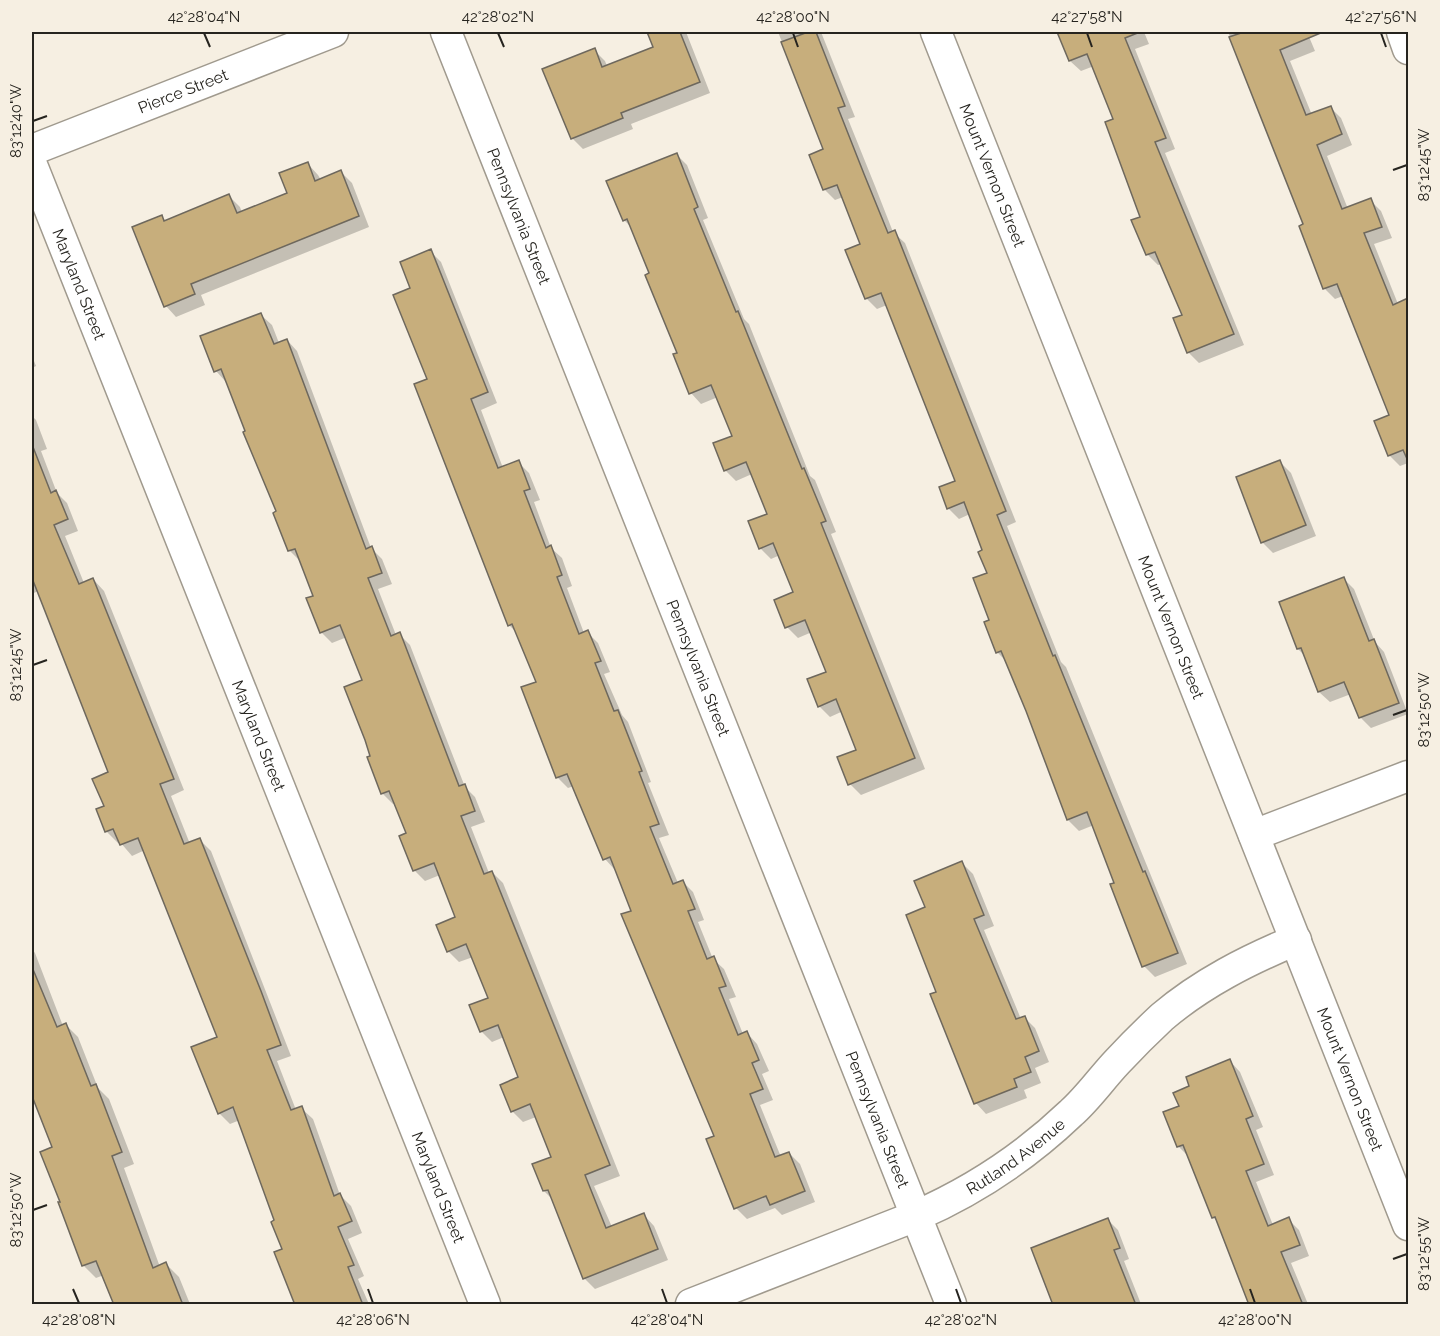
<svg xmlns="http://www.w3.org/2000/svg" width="1440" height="1336" font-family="Raleway,sans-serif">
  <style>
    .shadow { fill: #0003 }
    .building { fill: #c7ae7c; stroke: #6e685d; stroke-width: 1.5 }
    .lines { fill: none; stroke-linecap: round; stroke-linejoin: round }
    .minor-casing { stroke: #a09a8e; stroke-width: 33 }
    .minor { stroke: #fff; stroke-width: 30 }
    .ticks { fill: none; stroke: #26241f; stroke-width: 2 }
    .labels { text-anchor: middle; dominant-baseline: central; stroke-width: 5; stroke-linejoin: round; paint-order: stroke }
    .street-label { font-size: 16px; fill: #26241f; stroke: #f6efe2 }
    .neatline { fill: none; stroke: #26241f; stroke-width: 2 }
    .ticks-label { font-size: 15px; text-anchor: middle; fill: #26241f }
  </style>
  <rect width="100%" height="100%" fill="#f6efe2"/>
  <g class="shadow">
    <path d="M649 32H686L710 93 631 124 633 129 583 149 572 138 594 50 605 61 607 66 655 47Z"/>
    <path d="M778 32H821L855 117 848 119 875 186 893 232 905 243 1016 522 1007 526 1042 615 1061 662 1066 667 1187 964 1155 977 1144 966 1112 885 1116 883 1094 825 1079 831 1068 820 1007 662 997 652 991 621 989 574 984 551 970 514 959 519 948 508 957 482 887 305 877 309 866 298 862 245 843 197 835 200 824 189 825 150Z"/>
    <path d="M1064 32H1144L1149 44 1135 49 1175 149 1165 153 1244 345 1199 363 1189 353 1175 319 1184 315 1162 264 1158 265 1147 254 1142 217 1115 120 1094 66 1081 71 1070 61 1059 34Z"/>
    <path d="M1228 32H1307L1315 51 1290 61 1312 115 1330 107 1341 118 1352 145 1327 156 1348 209 1370 200 1381 211 1392 238 1374 244 1398 304 1407 301 1408 303V463L1400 466 1389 455 1391 416 1343 296 1335 299 1324 288 1305 225Z"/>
    <path d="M676 154 687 165 708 218 703 220 744 319 749 324 810 476 815 480 836 532 831 534 925 769 861 795 850 784 858 751 841 712 830 717 819 706 828 672 812 632 798 638 787 627 795 593 780 555 771 559 760 548 769 514 752 474 736 481 725 470 734 436 718 397 701 404 691 393 679 353 651 274 633 229 624 220Z"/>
    <path d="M308 164 318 175 321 180 341 172 352 183 369 227 201 295 205 305 176 317 166 306 162 217 166 221 229 196 240 207 242 213 289 193Z"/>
    <path d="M430 251 441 262 497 403 481 410 503 468 518 462 529 473 540 500 534 502 551 548 562 558 572 586 567 588 584 633 587 632 598 643 610 672 604 674 622 715 628 722 651 782 648 783 669 835 659 838 678 883 682 881 693 892 704 920 698 922 713 959 724 969 736 997 729 999 743 1034 747 1033 757 1044 769 1071 762 1074 773 1100 760 1105 781 1157 789 1153 800 1164 815 1202 782 1215 775 1208 747 1219 736 1208 716 1137 633 911 615 870 605 859 574 786 568 788 557 777 538 682 518 634 509 625 429 380 412 289Z"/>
    <path d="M261 315 272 325 279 343 287 340 297 351 371 548 382 559 392 584 378 589 396 635 399 634 410 645 465 787 475 797 485 822 471 827 489 873 492 872 503 883 620 1176 594 1186 612 1227 644 1215 654 1226 668 1260 595 1289 584 1278 553 1200 544 1191 553 1158 536 1117 523 1122 512 1111 520 1078 504 1037 492 1042 481 1031 490 998 473 957 459 962 448 951 457 918 440 875 425 881 414 870 408 834 395 803 393 804 382 793 372 756 364 680 347 637 332 643 321 632 315 597 300 561 289 550 278 512 226 382 216 371Z"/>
    <path d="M32 356 36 366 32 368Z"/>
    <path d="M32 416 36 420 47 449 41 451 57 493 67 503 78 531 65 536 84 583 93 579 104 591 184 790 171 796 190 844 200 840 211 851 291 1056 277 1061 296 1110 301 1108 313 1119 340 1195 351 1206 362 1233 348 1239 364 1276 358 1279 369 1304H297L276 1221 240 1120 230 1124 219 1113V1038L145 850 132 856 120 842 118 843 106 831 98 810 106 807 110 773 38 591 32 594Z"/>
    <path d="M1280 462 1291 473 1316 536 1273 553 1262 542Z"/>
    <path d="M1343 578 1354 589 1375 642 1384 652 1408 714 1371 728 1360 717 1351 694 1330 702 1319 692 1305 656 1298 649Z"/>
    <path d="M962 863 973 874 994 926 984 930 1021 1019 1024 1017 1035 1028 1049 1062 1035 1068 1041 1083 1024 1090 1027 1098 986 1114 976 1103 937 993 927 908Z"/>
    <path d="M32 949 35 953 63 1026 66 1025 78 1037 98 1088 109 1099 134 1164 124 1168 160 1267 166 1264 179 1277 190 1304H115L104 1275 96 1278 83 1265 53 1148 32 1092Z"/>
    <path d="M1230 1061 1240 1072 1263 1127 1256 1130 1274 1175 1256 1182 1273 1225 1288 1219 1299 1230 1309 1256 1291 1263 1308 1304H1251L1219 1223 1213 1217 1189 1157 1178 1146 1181 1107 1191 1087Z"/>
    <path d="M1107 1219 1118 1230 1129 1259 1124 1261 1141 1304H1062Z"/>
  </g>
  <g class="building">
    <path d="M647 32H680L700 82 621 113 623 118 571 139 542 69 595 48 602 67 653 47Z"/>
    <path d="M808 32H816L845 106 838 108 864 174 888 233 895 230 1006 511 997 515 1032 603 1053 656 1055 655 1143 872 1145 871 1178 953 1142 967 1110 884 1114 883 1087 812 1067 820 1026 711 1001 651 996 653 984 622 989 620 973 578 987 573 978 552 982 550 964 502 947 509 939 487 955 481 942 448 881 293 865 299 845 250 860 244 837 185 823 190 809 155 823 149 781 42Z"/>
    <path d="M1057 32H1140L1125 38 1166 138 1155 142 1234 334 1187 353 1173 318 1182 315 1155 252 1146 255 1131 220 1140 217 1105 122 1113 119 1087 54 1069 61Z"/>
    <path d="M1244 32H1323L1280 50 1306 115 1331 106 1342 134 1317 145 1342 209 1371 198 1382 227 1364 233 1393 305 1408 298V461L1403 450 1388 456 1374 421 1389 415 1337 284 1323 289 1299 226 1303 224 1229 37Z"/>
    <path d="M677 153 698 207 694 209 736 312 738 311 802 469 804 468 826 521 821 523 915 758 848 785 837 757 856 750 836 699 818 707 807 679 826 672 805 620 785 628 774 600 793 592 773 543 759 549 748 521 767 514 746 462 724 471 713 443 732 436 711 385 689 394 673 354 677 353 645 275 649 273 627 219 623 221 606 181Z"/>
    <path d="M308 162 315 181 341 170 359 216 191 284 195 294 164 307 132 227 162 215 164 221 229 194 237 213 287 193 279 173Z"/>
    <path d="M431 249 488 392 471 399 498 468 519 460 530 489 524 491 546 548 551 545 562 575 557 577 579 634 588 630 601 661 595 663 614 711 618 710 642 771 639 772 659 824 650 827 673 884 683 880 695 909 688 911 707 959 714 956 726 986 719 988 738 1035 747 1031 759 1060 752 1063 763 1089 750 1094 775 1157 789 1152 805 1191 770 1205 766 1196 734 1209 706 1139 714 1136 621 914 631 911 610 857 603 860 567 774 556 778 521 687 536 682 512 624 508 626 414 384 427 379 393 295 410 288 400 262Z"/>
    <path d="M261 313 274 344 287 339 366 549 372 546 382 573 368 578 391 636 400 632 459 786 465 784 475 811 461 816 484 874 492 871 610 1165 585 1175 606 1228 644 1213 658 1249 583 1279 548 1190 543 1191 532 1164 551 1157 530 1104 511 1112 500 1085 518 1077 498 1025 480 1032 469 1005 488 998 466 944 447 952 436 925 455 917 434 863 413 871 399 836 406 833 389 791 381 794 367 757 370 756 365 740 344 687 362 680 340 625 320 633 306 598 313 596 295 549 288 551 273 513 276 511 243 432 245 431 221 369 214 372 200 336Z"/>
    <path d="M33 447 51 493 56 490 68 519 54 525 79 584 93 578 174 779 160 784 184 844 200 838 261 991 281 1045 267 1050 291 1110 302 1106 334 1196 340 1193 352 1221 338 1227 354 1265 348 1267 363 1305H295L274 1252 282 1249 271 1222 274 1220 233 1107 218 1114 191 1047 217 1037 138 838 120 845 113 829 105 832 96 809 104 806 92 779 108 772 32 578V448Z"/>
    <path d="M1280 460 1306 525 1261 543 1236 477Z"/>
    <path d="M1344 577 1369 641 1374 639 1399 703 1359 718 1344 682 1318 692 1301 648 1297 649 1279 602Z"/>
    <path d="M962 861 984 915 974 919 1016 1019 1025 1016 1039 1051 1025 1057 1031 1072 1014 1079 1017 1087 974 1104 930 994 936 992 906 915 925 907 914 881Z"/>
    <path d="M32 967 57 1027 66 1023 91 1086 96 1084 122 1152 112 1156 153 1268 166 1262 183 1305H114L96 1261 82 1266 58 1202H60L40 1152 52 1147 32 1096Z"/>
    <path d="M1230 1059 1253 1116 1246 1119 1264 1164 1246 1171 1268 1226 1289 1217 1300 1245 1281 1252 1303 1305H1249L1215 1217 1212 1218 1183 1145 1177 1147 1163 1112 1179 1106 1173 1093 1189 1086 1186 1077Z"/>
    <path d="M1108 1218 1120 1248 1114 1250 1136 1305H1053L1031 1248Z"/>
  </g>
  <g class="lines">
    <g class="minor-casing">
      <g id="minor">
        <path id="s1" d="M446 32 951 1304"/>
        <path id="s2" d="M936 32 1408 1225"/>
        <path d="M1402 32 1408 49"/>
        <path id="s3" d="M32 150 333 32"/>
        <path id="s4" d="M32 165 485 1304"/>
        <path d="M1254 835 1408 776"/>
        <path id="s5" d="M691 1304 916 1216C973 1191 1026 1156 1071 1113 1088 1098 1101 1079 1117 1062 1131 1047 1147 1031 1162 1017 1202 983 1248 960 1296 940"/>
      </g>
    </g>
    <use href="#minor" class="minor"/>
  </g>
  <path class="ticks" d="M204 33 210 47M498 33 504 47M793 33 798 47M1087 33 1092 47M1381 33 1386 47M33 121 47 116M1393 170 1407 165M33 665 47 660M1393 715 1407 710M33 1210 47 1205M1393 1259 1407 1254M73 1289 79 1303M368 1289 373 1303M662 1289 667 1303M956 1289 961 1303M1250 1289 1255 1303"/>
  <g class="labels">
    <g class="street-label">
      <text stroke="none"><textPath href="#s3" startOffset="162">Pierce Street</textPath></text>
      <text stroke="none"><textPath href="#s2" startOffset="154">Mount Vernon Street</textPath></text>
      <text stroke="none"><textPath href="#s1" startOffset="198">Pennsylvania Street</textPath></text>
      <text stroke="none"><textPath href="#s4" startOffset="128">Maryland Street</textPath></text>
      <text stroke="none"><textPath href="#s2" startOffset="640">Mount Vernon Street</textPath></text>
      <text stroke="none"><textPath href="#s1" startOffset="684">Pennsylvania Street</textPath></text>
      <text stroke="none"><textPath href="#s4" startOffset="614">Maryland Street</textPath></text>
      <text stroke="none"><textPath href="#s2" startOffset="1126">Mount Vernon Street</textPath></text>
      <text stroke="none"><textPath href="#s1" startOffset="1170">Pennsylvania Street</textPath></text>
      <text stroke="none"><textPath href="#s5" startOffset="358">Rutland Avenue</textPath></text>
      <text stroke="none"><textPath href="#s4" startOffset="1100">Maryland Street</textPath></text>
    </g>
  </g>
  <rect width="1440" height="1336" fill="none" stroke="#f6efe2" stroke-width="66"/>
  <rect x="33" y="33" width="1374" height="1270" class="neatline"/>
  <g class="ticks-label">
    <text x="204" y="22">42°28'04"N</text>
    <text x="498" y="22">42°28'02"N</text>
    <text x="793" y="22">42°28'00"N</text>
    <text x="1087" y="22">42°27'58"N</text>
    <text x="1381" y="22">42°27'56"N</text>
    <text transform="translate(16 121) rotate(-90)" y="5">83°12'40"W</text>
    <text transform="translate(1424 165) rotate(-90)" y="5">83°12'45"W</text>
    <text transform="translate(16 665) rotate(-90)" y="5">83°12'45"W</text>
    <text transform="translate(1424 710) rotate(-90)" y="5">83°12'50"W</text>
    <text transform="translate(16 1210) rotate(-90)" y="5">83°12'50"W</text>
    <text transform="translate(1424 1254) rotate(-90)" y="5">83°12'55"W</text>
    <text x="79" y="1325">42°28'08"N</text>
    <text x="373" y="1325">42°28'06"N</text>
    <text x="667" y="1325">42°28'04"N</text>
    <text x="961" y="1325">42°28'02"N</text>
    <text x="1255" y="1325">42°28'00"N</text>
  </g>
</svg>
